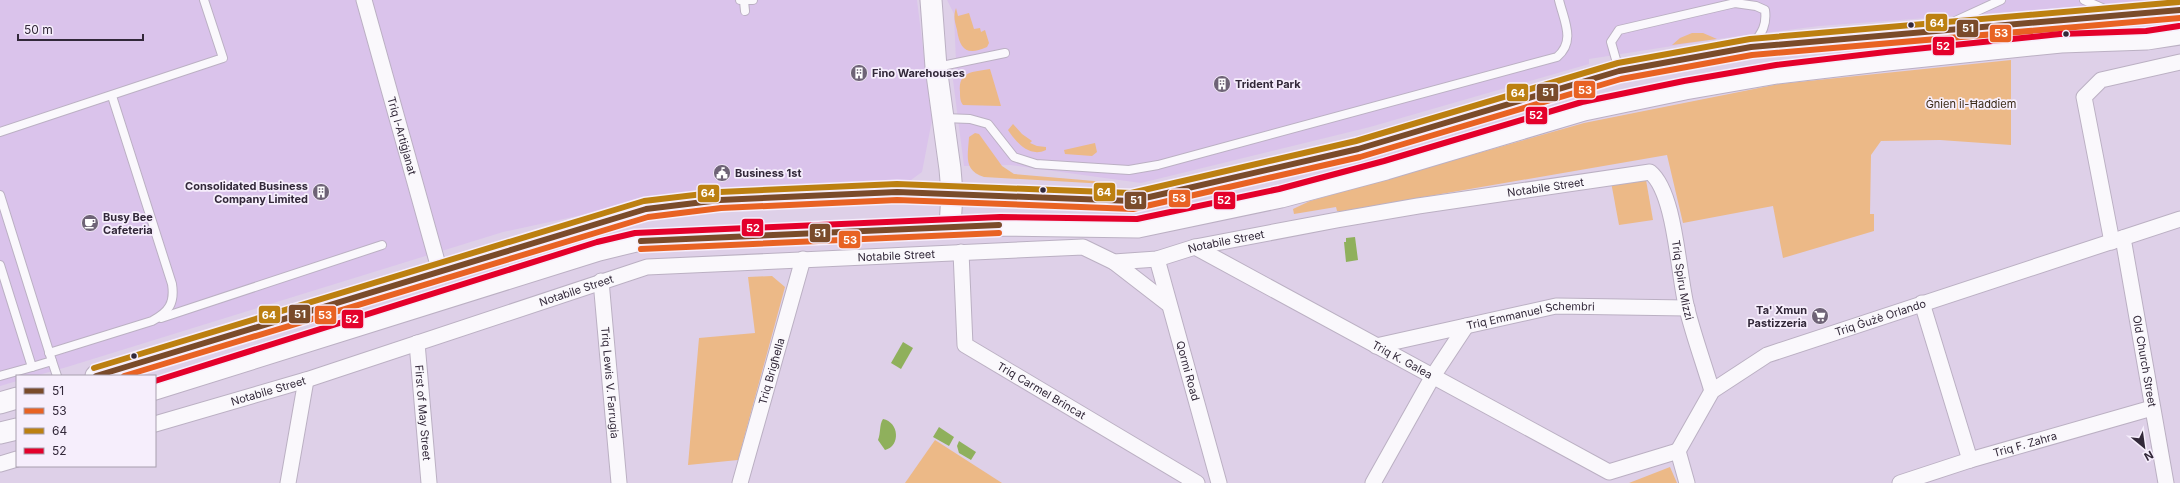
<svg xmlns="http://www.w3.org/2000/svg" width="2180" height="483" font-family="Inter,sans-serif">
  <style>
    .built { fill: #dac3eb }
    .green { fill: #ecb987 }
    .water { fill: #8fb05c }
    .lines { fill: none; stroke-linecap: round; stroke-linejoin: round }
    .lane-casing { stroke: #bbb0c3; stroke-width: 10 }
    .street-casing { stroke: #bbb0c3; stroke-width: 17 }
    .secondary-casing { stroke: #bbb0c3; stroke-width: 23 }
    .lane { stroke: #faf8fc; stroke-width: 8 }
    .street { stroke: #faf8fc; stroke-width: 15 }
    .secondary { stroke: #faf8fc; stroke-width: 21 }
    .bus-1-casing { stroke: #f6eefc; stroke-width: 9 }
    .bus-2-casing { stroke: #f6eefc; stroke-width: 9 }
    .bus-3-casing { stroke: #f6eefc; stroke-width: 9 }
    .bus-4-casing { stroke: #f6eefc; stroke-width: 9 }
    .bus-1 { stroke: #7a4b2a; stroke-width: 6 }
    .bus-2 { stroke: #e86223; stroke-width: 6 }
    .bus-3 { stroke: #bc8011; stroke-width: 6 }
    .bus-4 { stroke: #e4002b; stroke-width: 6 }
    .bus-dot { fill: #322839; stroke: #f6eefc; stroke-width: 1.5 }
    .labels { text-anchor: middle; dominant-baseline: central; stroke-width: 3.5; stroke-linejoin: round; paint-order: stroke }
    .poi-label { font-size: 11px; font-weight: bold; fill: #322839; stroke: #f6eefc; text-anchor: start }
    .park-label { font-size: 11px; fill: #3a2a17; stroke: #f6eefc }
    .street-label { font-size: 11px; fill: #322839; stroke: #f6eefc }
    .line-badge { stroke: #f6eefc; stroke-width: 1.5 }
    .badge-label { font-size: 11px; text-anchor: middle; font-weight: bold; fill: #fff }
  </style>
  <rect width="100%" height="100%" fill="#ded0e8"/>
  <g class="built">
    <path d="M0 0H917L932 120 922 172 911 180 697 190 503 232 67 367 35 376H17V381L0 386Z"/>
    <path d="M947 0H2167L1819 26 1717 39 1589 59V64L1370 127 1141 183 1010 165 964 166 953 80 956 62 954 14Z"/>
  </g>
  <g class="green">
    <path d="M956 8 958 16 969 13 974 29 980 28 981 32 985 30 989 43 987 47C967 56 960 50 957 30 955 22 953 16 956 8Z"/>
    <path d="M1692 33H1703L1717 39 1672 45 1680 38Z"/>
    <path d="M2011 60V145L1940 140 1881 141 1871 155 1870 214H1874V231L1783 258 1773 206 1683 223 1667 155 1343 211H1337L1336 207 1294 214 1293 209 1310 201 1584 123 1779 84Z"/>
    <path d="M990 69 1001 106 963 105C960 101 960 97 960 92 958 71 973 72 990 69Z"/>
    <path d="M1013 124 1022 134 1032 141 1030 143 1037 146 1046 147V150C1029 158 1016 142 1008 130Z"/>
    <path d="M975 133 979 134 1002 166 1014 174 1106 182V184L984 177C963 170 968 156 969 137Z"/>
    <path d="M1095 143 1097 152 1092 156 1065 154 1064 150Z"/>
    <path d="M1646 180 1653 220 1619 225 1611 182Z"/>
    <path d="M772 276 785 287 738 460 688 465 699 338 755 333 748 277Z"/>
    <path d="M935 440 1002 483H905Z"/>
    <path d="M1670 467 1677 483H1629Z"/>
  </g>
  <g class="water">
    <path d="M1355 237 1358 260 1346 262 1344 242H1346V238Z"/>
    <path d="M903 342 913 348 901 369 891 363Z"/>
    <path d="M883 419C899 422 901 446 885 450L878 440C881 433 879 425 883 419Z"/>
    <path d="M939 427 954 437 949 446 933 437Z"/>
    <path d="M959 441 976 452 971 460 959 453 957 446Z"/>
  </g>
  <g class="lines">
    <g class="lane-casing">
      <g id="lane">
        <path d="M740 0H753"/>
        <path d="M2084 0 2109 11"/>
        <path d="M744 1 745 11"/>
        <path d="M1951 23 2001 0"/>
        <path d="M937 67 1005 53"/>
        <path d="M1619 70 1611 42 1619 30 1735 3 1756 6 1765 10C1767 25 1762 33 1753 44"/>
        <path d="M944 118 970 119 988 124 1014 157 1036 164 1129 170 1158 165 1557 57C1576 41 1564 21 1559 0"/>
        <path d="M0 132 223 58 204 0"/>
        <path d="M0 195 52 361"/>
        <path d="M0 265 32 367 52 361 57 376"/>
        <path d="M161 318 382 245"/>
        <path d="M49 353 152 321C169 312 175 303 172 284L112 96"/>
        <path d="M0 376 32 367"/>
      </g>
    </g>
    <g class="street-casing">
      <g id="street">
        <path id="s1" d="M364 0 440 272"/>
        <path id="s2" d="M2123 238 2166 483"/>
        <path d="M2112 242 2084 97 2101 80 2180 62"/>
        <path id="s3" d="M1195 247 1609 472 1678 451 1687 483"/>
        <path id="s4" d="M961 252 965 345 1197 483"/>
        <path id="s5" d="M1157 259 1219 483"/>
        <path d="M1114 262 1167 303"/>
        <path id="s6" d="M601 281 619 483"/>
        <path d="M1922 303 1970 460"/>
        <path id="s7" d="M417 343 429 483"/>
        <path id="s8" d="M1376 346 1556 306 1687 308"/>
        <path id="s9" d="M155 424 306 380 647 267 1083 247 1114 262 1157 259 1195 247 1337 220 1418 206 1650 172C1676 193 1678 276 1687 309 1694 337 1704 364 1712 391"/>
        <path id="s10" d="M1678 451 1712 391 1767 355 2180 219"/>
        <path d="M0 464 17 459"/>
        <path d="M288 483 306 380"/>
        <path id="s11" d="M740 483 803 259"/>
        <path d="M1373 483 1433 376 1466 326"/>
        <path id="s12" d="M1900 483 1970 460 2152 408"/>
      </g>
    </g>
    <g class="secondary-casing">
      <g id="secondary">
        <path d="M931 0 936 67 950 169 952 193 950 227"/>
        <path d="M96 376 646 209 720 200 897 192 1132 201 1358 149 1619 71 1751 47 2180 10"/>
        <path d="M155 389 599 250 636 241 1000 225 1138 227 1281 197 1386 169 1584 110 1685 89 1777 73 1887 60 2061 42 2147 39 2180 34"/>
        <path d="M0 403 17 398"/>
        <path d="M0 433 17 429"/>
      </g>
    </g>
    <use href="#lane" class="lane"/>
    <use href="#street" class="street"/>
    <use href="#secondary" class="secondary"/>
    <g class="bus-1-casing">
      <g id="bus-1">
        <path d="M641 241 999 225"/>
        <path d="M96 376 646 209 720 200 897 192 1132 201 1358 149 1619 71 1751 47 2180 10"/>
      </g>
    </g>
    <g class="bus-2-casing">
      <g id="bus-2">
        <path d="M641 249 999 233"/>
        <path d="M124 376 648 217 721 208 897 200 1133 209 1360 157 1621 79 1752 55 2180 18"/>
      </g>
    </g>
    <g class="bus-3-casing">
      <path id="bus-3" d="M94 368 644 201 720 192 897 184 1131 193 1356 141 1618 63 1750 39 2179 2"/>
    </g>
    <g class="bus-4-casing">
      <path id="bus-4" d="M155 381 597 242 635 233 1000 217 1137 219 1279 189 1384 161 1582 102 1684 81 1776 65 1886 52 2060 34 2146 31 2179 26"/>
    </g>
    <use href="#bus-1" class="bus-1"/>
    <use href="#bus-2" class="bus-2"/>
    <use href="#bus-3" class="bus-3"/>
    <use href="#bus-4" class="bus-4"/>
  </g>
  <defs>
    <g id="building-disc" transform="scale(0.9)"><circle r="9.5" fill="#6e6376" stroke="#f6eefc"/><path d="M-4-6H4V6H1V3H-1V6H-4ZM-2.5-4.3h1.7v1.8h-1.7ZM.8-4.3h1.7v1.8H.8ZM-2.5-1h1.7V.8h-1.7ZM.8-1h1.7V.8H.8Z" fill="#fff"/></g>
    <g id="civic-disc" transform="scale(0.9)"><circle r="9.5" fill="#6e6376" stroke="#f6eefc"/><path d="M-.6-6.5H3V-4.5H.6V-3L4-1V1h2V6H-6V1h2V-1L-.6-3ZM-1.2 2.5V6h2.4V2.5Z" fill="#fff"/></g>
    <g id="cafe-disc" transform="scale(0.9)"><circle r="9.5" fill="#6e6376" stroke="#f6eefc"/><path d="M-5.5-4.5H6V0H3Q3 3.5 0 3.5H-2.5Q-5.5 3.5-5.5 0ZM3-3.2v2h1.7v-2ZM-6 4.5H4V6H-6Z" fill="#fff"/></g>
    <g id="supermarket-disc" transform="scale(0.9)"><circle r="9.5" fill="#6e6376" stroke="#f6eefc"/><path d="M-6-5.5h2.5l.6 2H6L4.5 2H-2.5L-4.4-4H-6ZM-1.5 3.2a1.3 1.3 0 1 0 .1 0ZM3 3.2a1.3 1.3 0 1 0 .1 0Z" fill="#fff"/></g>
  </defs>
  <g fill-rule="evenodd">
    <use href="#building-disc" x="859" y="73"/>
    <use href="#building-disc" x="1222" y="84"/>
    <use href="#civic-disc" x="722" y="173"/>
    <use href="#building-disc" x="321" y="192"/>
    <use href="#cafe-disc" x="90" y="223"/>
    <use href="#supermarket-disc" x="1820" y="316"/>
  </g>
  <g class="bus-dot">
    <circle cx="1911" cy="25" r="3.5"/>
    <circle cx="2066" cy="34" r="3.5"/>
    <circle cx="1043" cy="190" r="3.5"/>
    <circle cx="134" cy="356" r="3.5"/>
  </g>
  <g class="labels">
    <g class="poi-label">
      <text x="872" y="73">Fino Warehouses</text>
      <text x="1235" y="84">Trident Park</text>
      <text x="735" y="173">Business 1st</text>
      <text x="308" y="186" text-anchor="end">Consolidated Business<tspan x="308" dy="13">Company Limited</tspan></text>
      <text x="103" y="217">Busy Bee<tspan x="103" dy="13">Cafeteria</tspan></text>
      <text x="1807" y="310" text-anchor="end">Ta' Xmun<tspan x="1807" dy="13">Pastizzeria</tspan></text>
    </g>
    <g class="park-label">
      <text x="1971" y="104">Ġnien il-Ħaddiem</text>
    </g>
    <g class="street-label">
      <text stroke="none"><textPath href="#s1" startOffset="141">Triq l-Artiġjanat</textPath></text>
      <text stroke="none"><textPath href="#s9" startOffset="1426">Notabile Street</textPath></text>
      <text stroke="none"><textPath href="#s9" startOffset="1102">Notabile Street</textPath></text>
      <text stroke="none"><textPath href="#s9" startOffset="766">Notabile Street</textPath></text>
      <text stroke="none"><textPath href="#s9" startOffset="1646">Triq Spiru Mizzi</textPath></text>
      <text stroke="none"><textPath href="#s9" startOffset="442">Notabile Street</textPath></text>
      <text stroke="none"><textPath href="#s8" startOffset="158">Triq Emmanuel Schembri</textPath></text>
      <text stroke="none"><textPath href="#s10" startOffset="254">Triq Ġużè Orlando</textPath></text>
      <text stroke="none"><textPath href="#s3" startOffset="236">Triq K. Galea</textPath></text>
      <text stroke="none"><textPath href="#s2" startOffset="125">Old Church Street</textPath></text>
      <text stroke="none"><textPath href="#s11" startOffset="116">Triq Brigħella</textPath></text>
      <text stroke="none"><textPath href="#s5" startOffset="116">Qormi Road</textPath></text>
      <text stroke="none"><textPath href="#s6" startOffset="102">Triq Lewis V. Farrugia</textPath></text>
      <text stroke="none"><textPath href="#s4" startOffset="182">Triq Carmel Brincat</textPath></text>
      <text stroke="none"><textPath href="#s9" startOffset="118">Notabile Street</textPath></text>
      <text stroke="none"><textPath href="#s7" startOffset="70">First of May Street</textPath></text>
      <text stroke="none"><textPath href="#s12" startOffset="131">Triq F. Zahra</textPath></text>
    </g>
  </g>
  <g class="line-badge">
    <rect x="1925" y="13" width="23" height="19" rx="4" fill="#bc8011"/>
    <rect x="1956" y="19" width="23" height="19" rx="4" fill="#7a4b2a"/>
    <rect x="1989" y="24" width="23" height="19" rx="4" fill="#e86223"/>
    <rect x="1932" y="36" width="23" height="20" rx="4" fill="#e4002b"/>
    <rect x="1573" y="80" width="23" height="19" rx="4" fill="#e86223"/>
    <rect x="1536" y="83" width="23" height="19" rx="4" fill="#7a4b2a"/>
    <rect x="1506" y="83" width="23" height="19" rx="4" fill="#bc8011"/>
    <rect x="1525" y="106" width="23" height="19" rx="4" fill="#e4002b"/>
    <rect x="1093" y="182" width="23" height="20" rx="4" fill="#bc8011"/>
    <rect x="697" y="184" width="23" height="19" rx="4" fill="#bc8011"/>
    <rect x="1168" y="189" width="23" height="19" rx="4" fill="#e86223"/>
    <rect x="1124" y="191" width="23" height="19" rx="4" fill="#7a4b2a"/>
    <rect x="1213" y="191" width="23" height="19" rx="4" fill="#e4002b"/>
    <rect x="741" y="218" width="23" height="19" rx="4" fill="#e4002b"/>
    <rect x="809" y="223" width="22" height="20" rx="4" fill="#7a4b2a"/>
    <rect x="838" y="230" width="23" height="19" rx="4" fill="#e86223"/>
    <rect x="288" y="304" width="23" height="20" rx="4" fill="#7a4b2a"/>
    <rect x="258" y="305" width="23" height="19" rx="4" fill="#bc8011"/>
    <rect x="314" y="305" width="23" height="20" rx="4" fill="#e86223"/>
    <rect x="341" y="309" width="23" height="20" rx="4" fill="#e4002b"/>
  </g>
  <g class="badge-label">
    <text x="1937" y="27">64</text>
    <text x="1968" y="32">51</text>
    <text x="2001" y="37">53</text>
    <text x="1943" y="50">52</text>
    <text x="1585" y="94">53</text>
    <text x="1548" y="96">51</text>
    <text x="1518" y="97">64</text>
    <text x="1536" y="119">52</text>
    <text x="1104" y="196">64</text>
    <text x="708" y="197">64</text>
    <text x="1179" y="202">53</text>
    <text x="1136" y="204">51</text>
    <text x="1224" y="204">52</text>
    <text x="753" y="232">52</text>
    <text x="820" y="237">51</text>
    <text x="850" y="244">53</text>
    <text x="300" y="318">51</text>
    <text x="269" y="319">64</text>
    <text x="325" y="319">53</text>
    <text x="352" y="323">52</text>
  </g>
  <rect x="16" y="375" width="140" height="92" fill="#f6eefc" stroke="#a89fae"/>
  <rect x="24" y="388" width="20" height="6" fill="#7a4b2a" stroke="#a89fae"/>
  <text x="52" y="395" font-size="12" fill="#322839">51</text>
  <rect x="24" y="408" width="20" height="6" fill="#e86223" stroke="#a89fae"/>
  <text x="52" y="415" font-size="12" fill="#322839">53</text>
  <rect x="24" y="428" width="20" height="6" fill="#bc8011" stroke="#a89fae"/>
  <text x="52" y="435" font-size="12" fill="#322839">64</text>
  <rect x="24" y="448" width="20" height="6" fill="#e4002b" stroke="#a89fae"/>
  <text x="52" y="455" font-size="12" fill="#322839">52</text>
  <g transform="translate(2144 447) rotate(151)" stroke="#f6eefc" stroke-width="3" paint-order="stroke">
  <path d="M0-3L7 15L0 10L-7 15Z" fill="#322839"/>
  <text y="-6" font-size="11" font-weight="bold" text-anchor="middle" fill="#322839">N</text>
  </g>
  <path d="M18 34v6h125v-6" fill="none" stroke="#322839" stroke-width="2"/>
  <text x="24" y="34" font-size="12" fill="#322839" stroke="#f6eefc" stroke-width="3" paint-order="stroke">50 m</text>
</svg>
